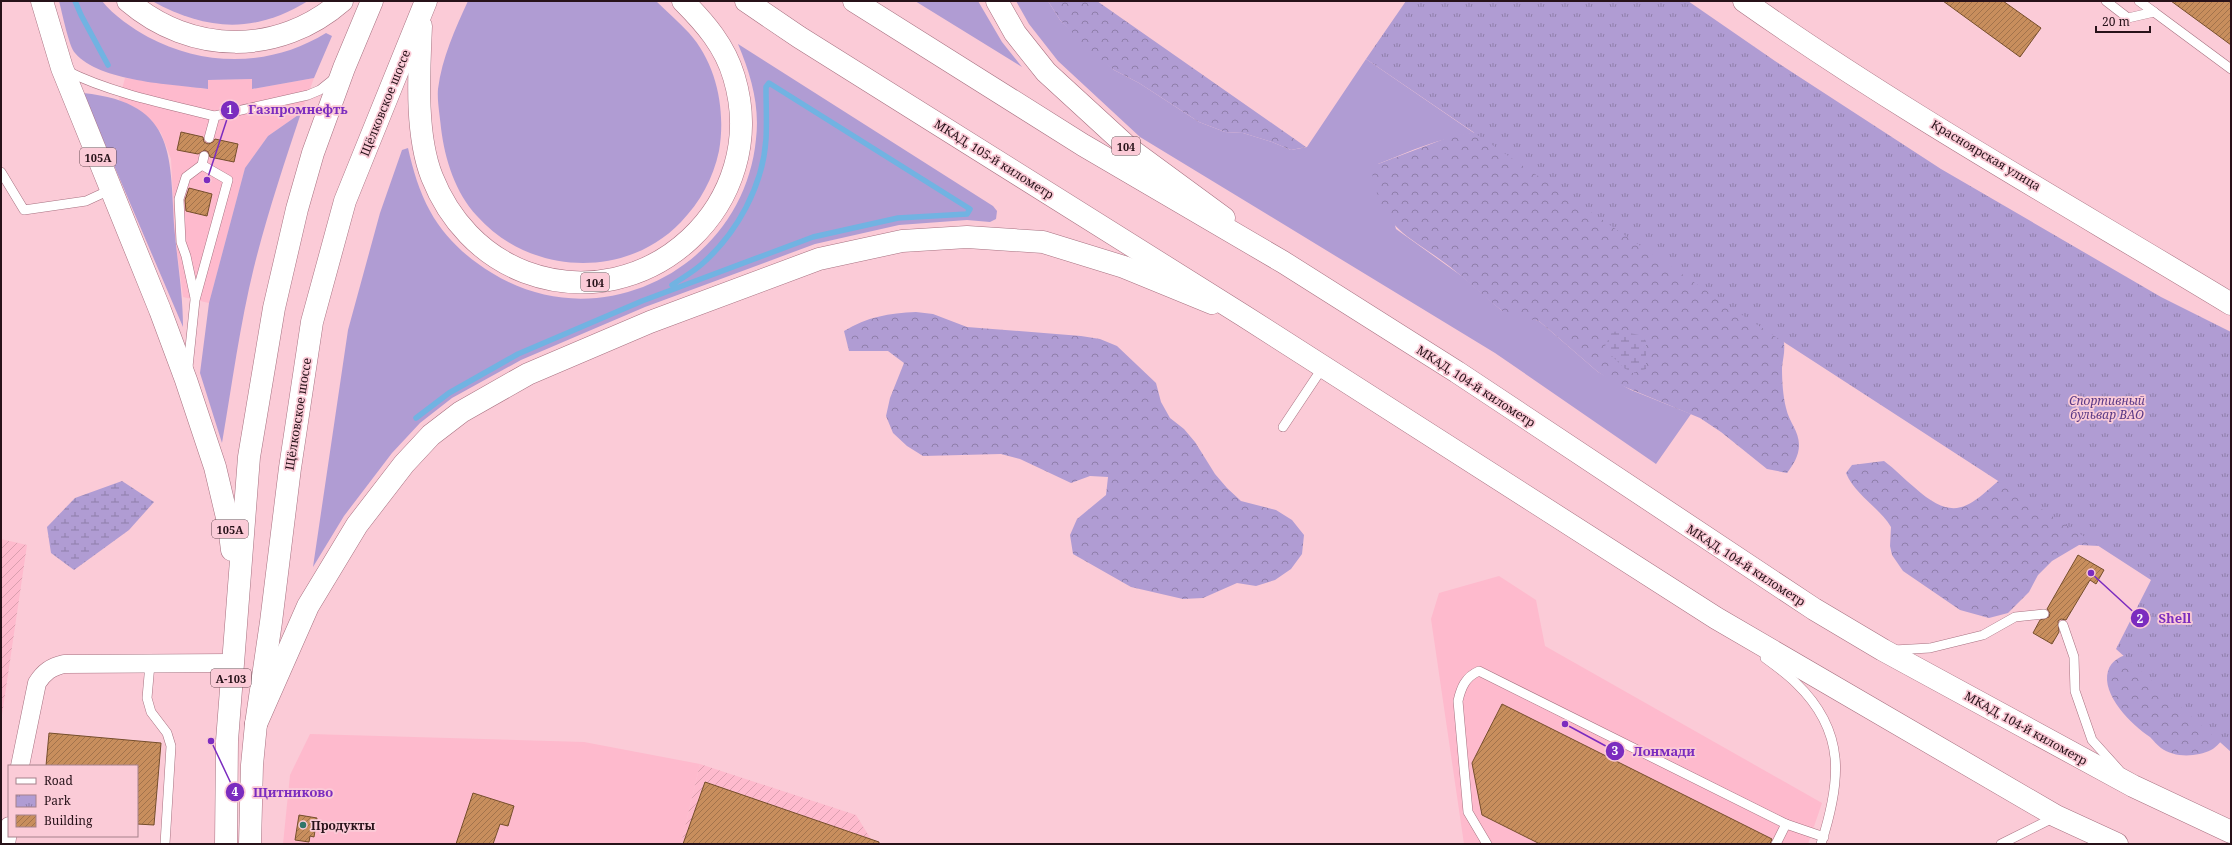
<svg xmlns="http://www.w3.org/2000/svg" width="2232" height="845" font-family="'Noto Serif',serif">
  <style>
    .built { fill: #febacd }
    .industrial { fill: url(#industrial-furrows) }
    .grass { fill: #b09cd3 }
    .forest { fill: url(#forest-crowns) }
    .wetland { fill: url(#wetland-marsh) }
    .park { fill: url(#park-tufts) }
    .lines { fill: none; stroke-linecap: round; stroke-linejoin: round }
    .stream { stroke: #71b3e2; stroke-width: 5.5 }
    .building { fill: url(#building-hatch); stroke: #754e2c }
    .service-casing { stroke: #a77180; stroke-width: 10 }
    .minor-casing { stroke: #a77180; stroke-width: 19 }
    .tertiary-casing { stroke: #a77180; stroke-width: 23 }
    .primary-casing { stroke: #a77180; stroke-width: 23 }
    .trunk-casing { stroke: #a77180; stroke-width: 23 }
    .service { stroke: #fff; stroke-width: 9 }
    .minor { stroke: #fff; stroke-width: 18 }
    .tertiary { stroke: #fff; stroke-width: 22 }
    .primary { stroke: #fff; stroke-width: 22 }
    .trunk { stroke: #fff; stroke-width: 22 }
    .poi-dot { fill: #31766a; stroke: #fbcbd7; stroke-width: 1.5 }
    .labels { text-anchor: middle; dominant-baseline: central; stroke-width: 3.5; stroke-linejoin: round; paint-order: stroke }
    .shield { fill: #fbcbd7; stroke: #674a52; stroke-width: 1 }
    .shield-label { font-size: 11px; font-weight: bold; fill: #271219 }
    .street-label { font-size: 12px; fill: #271219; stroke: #fbcbd7 }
    .park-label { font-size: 12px; font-style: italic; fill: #593885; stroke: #fbcbd7 }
    .poi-label { font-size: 12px; font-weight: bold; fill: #271219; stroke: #fbcbd7; text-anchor: start }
    .leader { fill: none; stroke: #7b2cbf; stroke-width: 1.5 }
    .callout-dot { fill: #7b2cbf; stroke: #fbcbd7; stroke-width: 1.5 }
    .mark-label { font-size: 12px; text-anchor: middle; font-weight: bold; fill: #fff }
    .callout-label { font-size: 13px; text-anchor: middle; font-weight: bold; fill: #7b2cbf; stroke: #fbcbd7; stroke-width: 3.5; stroke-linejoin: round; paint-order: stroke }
  </style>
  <defs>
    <pattern id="industrial-furrows" width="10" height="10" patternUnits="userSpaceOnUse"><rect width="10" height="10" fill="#febacd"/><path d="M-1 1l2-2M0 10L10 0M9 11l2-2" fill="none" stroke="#da9faf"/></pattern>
    <pattern id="forest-crowns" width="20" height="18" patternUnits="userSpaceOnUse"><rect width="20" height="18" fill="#b09cd3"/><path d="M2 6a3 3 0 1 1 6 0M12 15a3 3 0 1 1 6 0" fill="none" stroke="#8f7eaa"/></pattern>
    <pattern id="wetland-marsh" width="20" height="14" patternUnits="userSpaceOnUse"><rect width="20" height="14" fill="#b09cd3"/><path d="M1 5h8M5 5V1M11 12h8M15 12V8" fill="none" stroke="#8f7eaa"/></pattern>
    <pattern id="park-tufts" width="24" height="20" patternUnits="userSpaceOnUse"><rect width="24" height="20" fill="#b09cd3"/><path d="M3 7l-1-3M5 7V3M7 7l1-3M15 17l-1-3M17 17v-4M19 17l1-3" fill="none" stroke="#8f7eaa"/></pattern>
    <pattern id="building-hatch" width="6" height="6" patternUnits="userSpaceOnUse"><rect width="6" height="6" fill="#c88e5d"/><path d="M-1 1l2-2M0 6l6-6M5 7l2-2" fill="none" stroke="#a2734c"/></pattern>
  </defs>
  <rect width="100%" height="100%" fill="#fbcbd7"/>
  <g class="built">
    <path d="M125 78 207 89V80L252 79 253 89 314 78 301 113 268 136 245 168 209 303 183 297 175 236 171 159 161 133 151 120 137 109 119 100Z"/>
    <path d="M1499 576 1536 600 1545 646 1822 803 1808 844H1464L1431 619 1439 593Z"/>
    <path d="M310 734 584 742 700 764 681 844H283L290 775Z"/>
  </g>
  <g class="industrial">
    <path d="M1 539 27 545 1 722Z"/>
    <path d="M700 764 856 815 874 844H681Z"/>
  </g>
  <g class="grass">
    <path d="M59 1H102C114 16 132 28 148 37 204 67 271 67 326 33L332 36 314 78 252 89V79L208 80V89C171 84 100 82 75 53 69 47 62 12 59 1Z"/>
    <path d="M152 1H308C254 34 207 31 152 1Z"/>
    <path d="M468 1H656C667 12 679 22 689 33 717 64 726 111 719 151 713 179 700 202 681 222 626 280 529 275 477 216 455 192 445 160 441 128 440 116 437 101 438 89 442 58 455 29 468 1Z"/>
    <path d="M915 1H978L1002 42 1022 67Z"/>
    <path d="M1016 1H1048L1060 20 1114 70 1139 83 1199 122 1225 132 1243 133 1272 142 1291 150 1307 147 1366 59 1474 133C1440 138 1410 151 1378 164L1396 229 1463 277 1501 310 1539 321 1598 372 1631 390 1691 414 1656 464 1495 353 1140 137 1058 61 1029 24Z"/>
    <path d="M738 44 993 206 997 211 996 219 990 222 967 220 899 225 815 244 645 307 521 360 452 398 420 423 392 453 344 516 313 567 348 330 380 213 402 150 408 148C413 170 419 191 430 211 444 237 467 258 492 273 601 341 744 266 756 139 760 106 751 75 738 44Z"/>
    <path d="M83 93C180 103 169 159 175 235 178 266 183 296 183 327Z"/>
    <path d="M301 113C284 164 267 215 254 267 240 324 232 384 222 443L200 373 209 303 245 168 268 136Z"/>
  </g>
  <g class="forest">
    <path d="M1048 1H1097L1306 147 1291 150 1272 142 1243 133 1225 132 1199 122 1139 83 1114 70 1092 53 1060 20Z"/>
    <path d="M1483 131 1783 338C1786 349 1783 357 1782 368 1782 381 1783 396 1786 408 1789 422 1799 431 1799 445 1799 456 1793 465 1787 473L1767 469 1721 432 1700 418 1613 382 1598 372 1539 321 1509 315 1501 310C1483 296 1467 280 1449 266 1407 234 1383 231 1372 173L1378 164 1452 136Z"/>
    <path d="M916 312 933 314 967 327 1081 336 1100 339 1117 346 1156 383 1161 402 1170 418 1184 429 1195 442 1215 474 1227 488 1241 501 1276 510 1292 520 1304 535 1302 554 1291 569 1275 580 1256 586 1237 583 1203 598 1183 599 1131 587 1073 554 1070 535 1077 519 1106 495 1108 477 1090 476 1071 483 1020 459 1001 454 923 456 907 446 893 433 886 416 890 398 904 363 888 351H849L844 331C867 317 889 313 916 312Z"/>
    <path d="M1884 461C1895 469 1904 479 1914 487 1959 528 1972 502 2010 471L2099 546 2079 545 2052 561 2038 575 2029 592 2008 613 1989 618 1960 610 1903 571 1892 555 1890 546 1891 527C1879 507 1855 495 1846 473L1852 465Z"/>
    <path d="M2131 653 2226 735C2222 740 2217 747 2211 750 2197 757 2174 758 2161 748 2157 745 2154 741 2150 737 2132 725 2101 695 2108 671 2111 660 2122 656 2131 653Z"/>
  </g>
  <g class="wetland">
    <path d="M1621 331 1639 335 1646 341V369L1633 373 1624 368 1604 348 1612 332Z"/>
    <path d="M122 481 154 502 129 530 74 570 51 553 47 527 75 498Z"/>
  </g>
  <path class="park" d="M1406 1H1688L1775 61 1941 169 2161 297 2231 332V752L2116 649 2151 580 1742 315 1366 59Z"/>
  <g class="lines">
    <g class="stream">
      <path d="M75 1 81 15 108 65"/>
      <path d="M416 418 449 393 518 354 642 301 813 237 898 218 967 214 970 209 769 83 766 87C766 104 767 122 766 139 763 186 737 233 702 264 693 272 682 278 672 285"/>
    </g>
  </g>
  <g class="building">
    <path d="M1943 1H2003L2041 28 2020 57Z"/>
    <path d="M2171 1H2231V45L2212 31Z"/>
    <path d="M181 132 203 137 204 142 208 144 213 142 215 139 238 144 234 162 210 157 208 152 205 150 198 154 177 150Z"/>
    <path d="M189 188 212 194 207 216 186 211 185 200Z"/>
    <path d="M2078 555 2104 570 2096 584 2090 580 2066 620 2061 619 2058 621 2059 632 2052 644 2033 633 2040 620 2049 617 2050 613 2047 609Z"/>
    <path d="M1502 704 1772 839 1770 844H1540L1482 815 1472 763Z"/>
    <path d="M49 733 161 743 154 825 137 824V766H46Z"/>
    <path d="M705 782 879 842V844H683Z"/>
    <path d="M473 793 514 806 508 826 500 824 493 844H456Z"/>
    <path d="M299 815 317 818 314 837 310 836 309 842 295 840Z"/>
  </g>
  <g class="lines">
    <g class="service-casing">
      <g id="service">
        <path d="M2106 1 2128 18 2154 12 2231 69"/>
        <path d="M2139 1 2154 12"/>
        <path d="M67 71C111 93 166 104 215 116"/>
        <path d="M209 138 215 116 308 95 320 90 335 78"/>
        <path d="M1 172 24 210 86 201 112 189"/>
        <path d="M195 298 186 256 181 242 179 199 186 177 202 165"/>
        <path d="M188 367 195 300 228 180 202 165 204 156"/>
        <path d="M1283 427 1323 367"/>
        <path d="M2063 625 2074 657 2075 691 2092 740 2119 770"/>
        <path d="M1894 650 1930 648 1983 635 2015 617 2044 614"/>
        <path d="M1765 658C1776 666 1787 674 1796 683 1847 732 1841 782 1821 844"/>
        <path d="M150 664 147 698 151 712 167 733 171 746 165 844"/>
        <path d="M1786 824 1824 837"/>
        <path d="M1487 844 1468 812 1458 701C1461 688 1465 677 1479 671L1786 824 1776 844"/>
        <path d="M2001 844 2055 817"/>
      </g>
    </g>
    <g class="minor-casing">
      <g id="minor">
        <path d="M20 766 37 683C44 672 51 667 64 664L231 663"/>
        <path d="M6 844 9 826"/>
      </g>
    </g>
    <g class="tertiary-casing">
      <path id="tertiary" d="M1744 1C1900 111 2068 205 2231 304"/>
    </g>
    <g class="primary-casing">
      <g id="primary">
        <path d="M42 1 62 68 160 310 186 380 215 467 229 526 232 550"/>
        <path d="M128 1C191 55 279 56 342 1"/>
        <path d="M997 1 1015 33 1046 72 1130 149 1224 218"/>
        <path d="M421 26C419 72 415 134 432 177 449 220 481 255 525 272 648 318 772 203 734 77 725 46 705 23 683 1"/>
        <path d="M256 724 308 606 357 525 404 464 431 435 461 412 528 374 650 322 819 259 902 241 967 237 1043 242 1124 267 1212 303"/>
        <path d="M226 844 227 741 249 457 274 308 297 209 313 153 344 68 372 1"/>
        <path d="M250 844 252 765 256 724 271 622 290 468 312 322 345 201 426 1"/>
      </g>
    </g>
    <g class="trunk-casing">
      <g id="trunk">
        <path d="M746 1 799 37 1244 316 1716 618 2056 816 2117 844"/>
        <path d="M854 1 1083 145 1283 262 1457 372 1814 609 1883 650 2133 786 2231 832"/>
      </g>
    </g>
    <use href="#service" class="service"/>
    <use href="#minor" class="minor"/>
    <use href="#tertiary" class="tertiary"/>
    <use href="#primary" class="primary"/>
    <use href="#trunk" class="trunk"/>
  </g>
  <circle class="poi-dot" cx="303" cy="825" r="4"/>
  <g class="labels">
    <g class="shield">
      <rect x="1112" y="137" width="28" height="18" rx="3"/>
      <rect x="80" y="148" width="36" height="18" rx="3"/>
      <rect x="581" y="273" width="28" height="18" rx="3"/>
      <rect x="212" y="520" width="36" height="18" rx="3"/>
      <rect x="211" y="669" width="40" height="18" rx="3"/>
    </g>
    <g class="shield-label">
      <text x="1126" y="146">104</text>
      <text x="98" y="157">105A</text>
      <text x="595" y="282">104</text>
      <text x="230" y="529">105A</text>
      <text x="231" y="678">А-103</text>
    </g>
    <g class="street-label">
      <text transform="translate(385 103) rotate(-68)">Щёлковское шоссе</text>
      <text transform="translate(1986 155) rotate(31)">Красноярская улица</text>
      <text transform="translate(994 159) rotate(32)">МКАД, 105-й километр</text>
      <text transform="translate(1476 386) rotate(33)">МКАД, 104-й километр</text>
      <text transform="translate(298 414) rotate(-81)">Щёлковское шоссе</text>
      <text transform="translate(1746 565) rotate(33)">МКАД, 104-й километр</text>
      <text transform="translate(2026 728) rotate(29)">МКАД, 104-й километр</text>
    </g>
    <g class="park-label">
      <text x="2107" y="400">Спортивный<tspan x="2107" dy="14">бульвар ВАО</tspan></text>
    </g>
    <g class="poi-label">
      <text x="311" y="825">Продукты</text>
    </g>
  </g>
  <path class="leader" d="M207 180L230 110M2091 573L2140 618M1565 724L1615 751M211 741L235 792"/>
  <g class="callout-dot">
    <circle cx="207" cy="180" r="4"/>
    <circle cx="2091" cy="573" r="4"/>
    <circle cx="1565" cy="724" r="4"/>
    <circle cx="211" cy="741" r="4"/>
    <circle cx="230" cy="110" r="10"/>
    <circle cx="2140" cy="618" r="10"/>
    <circle cx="1615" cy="751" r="10"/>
    <circle cx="235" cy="792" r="10"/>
  </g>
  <g class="mark-label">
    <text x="230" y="114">1</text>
    <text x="2140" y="623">2</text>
    <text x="1615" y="755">3</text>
    <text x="235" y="796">4</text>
  </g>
  <g class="callout-label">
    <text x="298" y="114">Газпромнефть</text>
    <text x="2175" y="623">Shell</text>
    <text x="1664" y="756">Лонмади</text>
    <text x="293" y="797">Щитниково</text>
  </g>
  <rect width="2232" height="845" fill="none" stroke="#271219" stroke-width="4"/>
  <rect x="8" y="765" width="130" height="72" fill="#fbcbd7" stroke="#a6818b"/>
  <rect x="16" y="778" width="20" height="6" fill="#ffffff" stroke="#a6818b"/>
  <text x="44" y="785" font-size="12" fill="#271219">Road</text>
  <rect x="16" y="795" width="20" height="12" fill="url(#park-tufts)" stroke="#a6818b"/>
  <text x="44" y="805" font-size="12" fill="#271219">Park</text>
  <rect x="16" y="815" width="20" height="12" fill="url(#building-hatch)" stroke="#a6818b"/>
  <text x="44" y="825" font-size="12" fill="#271219">Building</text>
  <path d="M2096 26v6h54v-6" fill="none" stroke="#271219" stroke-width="2"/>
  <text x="2102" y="26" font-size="12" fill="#271219" stroke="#fbcbd7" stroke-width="3" paint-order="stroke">20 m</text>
</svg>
